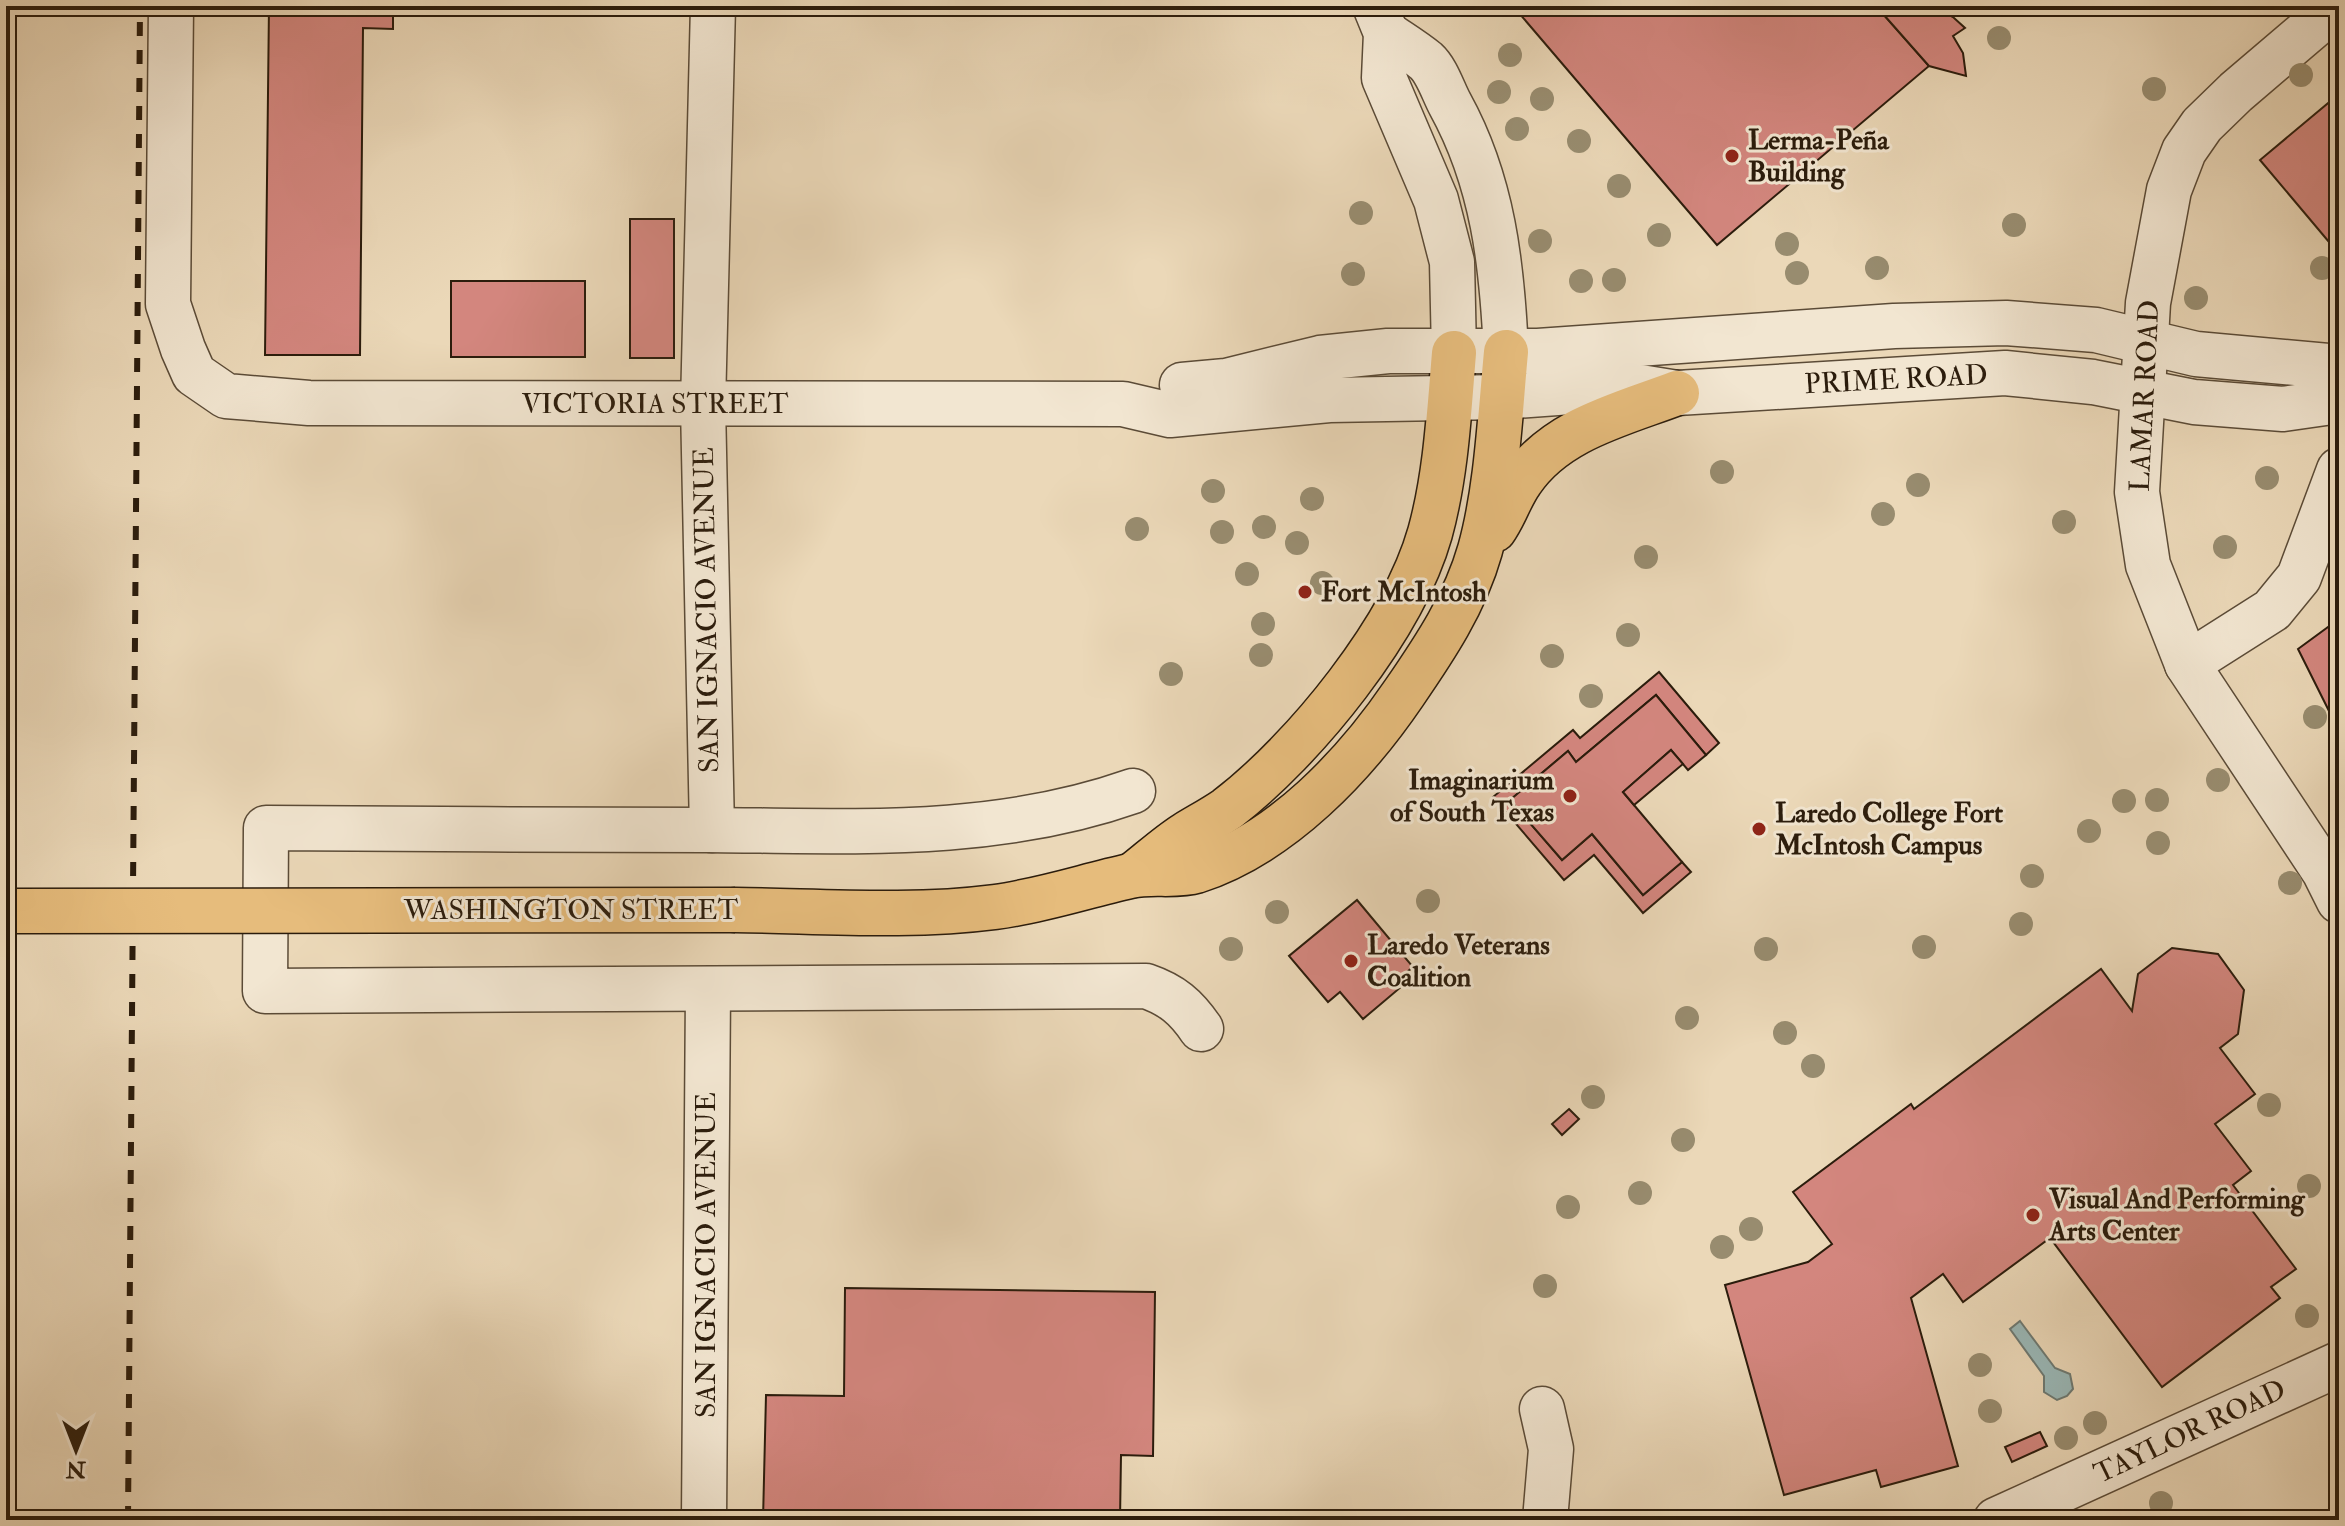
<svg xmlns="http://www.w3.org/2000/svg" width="2345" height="1526" font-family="'IM FELL Double Pica',serif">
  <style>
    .water { fill: #9ab8b7; stroke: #6e7a73; stroke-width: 2 }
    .building { fill: #d3867e; stroke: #2b1c0c; stroke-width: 2 }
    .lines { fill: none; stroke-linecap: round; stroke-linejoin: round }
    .minor-casing { stroke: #5b4b37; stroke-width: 47 }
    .major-casing { stroke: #2b1c0c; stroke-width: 47 }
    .minor { stroke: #f2e6d1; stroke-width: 44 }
    .major { stroke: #e6bc7c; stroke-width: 44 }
    .rail { stroke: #2b1c0c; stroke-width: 6; stroke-dasharray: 14 14; stroke-linecap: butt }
    .major-bridge-casing { stroke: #2b1c0c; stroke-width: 47; stroke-linecap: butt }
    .major-bridge { stroke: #e6bc7c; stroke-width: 44 }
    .tree { fill: #988c6f }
    .poi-dot { fill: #8f2418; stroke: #f2e6d1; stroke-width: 3 }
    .labels { text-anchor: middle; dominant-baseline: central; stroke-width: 6; stroke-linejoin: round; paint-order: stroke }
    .poi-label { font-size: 28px; font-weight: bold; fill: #2b1c0c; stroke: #f2e6d1; text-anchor: start }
    .street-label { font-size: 28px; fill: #2b1c0c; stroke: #f2e6d1 }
  </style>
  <rect width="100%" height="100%" fill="#ebd8b8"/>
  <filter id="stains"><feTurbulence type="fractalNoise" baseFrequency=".0025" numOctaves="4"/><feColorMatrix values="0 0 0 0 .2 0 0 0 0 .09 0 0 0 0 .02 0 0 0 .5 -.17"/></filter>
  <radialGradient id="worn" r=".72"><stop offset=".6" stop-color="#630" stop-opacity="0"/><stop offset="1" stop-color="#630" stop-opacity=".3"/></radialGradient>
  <path class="water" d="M2020 1321 2055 1368 2070 1374 2073 1389 2067 1396 2057 1400 2044 1392V1376L2010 1329Z"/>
  <g class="building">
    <path d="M269 6H393V29L363 28 360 355H265Z"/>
    <path d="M1513 6H1876L1929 66 1717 245Z"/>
    <path d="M1876 6H1939L1938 9 1953 17 1965 28 1953 36 1963 53 1966 76 1929 66Z"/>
    <path d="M2333 99 2339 107V233L2329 242 2260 160Z"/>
    <rect x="630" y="219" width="44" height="139"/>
    <rect x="451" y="281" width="134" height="76"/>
    <path d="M2339 619V731L2298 649Z"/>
    <path d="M1659 672 1719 743 1706 755 1656 695 1576 762 1568 751 1510 800 1562 860 1592 834 1643 895 1682 862 1691 872 1643 913 1594 855 1564 880 1493 797 1573 730 1580 738Z"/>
    <path d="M1656 695 1706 755 1688 770 1671 750 1623 792 1682 862 1643 895 1592 834 1562 860 1510 800 1568 751 1576 762Z"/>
    <path d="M1671 750 1683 764 1634 805 1623 792Z"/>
    <path d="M1357 900 1413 967 1396 981 1401 987 1363 1019 1340 992 1328 1002 1289 956Z"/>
    <path d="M2172 948 2218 954 2244 990 2238 1034 2220 1048 2255 1094 2215 1124 2251 1171 2233 1185 2296 1269 2271 1287 2280 1298 2162 1387 2050 1238 1963 1302 1943 1274 1911 1298 1958 1466 1881 1487 1876 1470 1784 1495 1725 1285 1808 1262 1832 1244 1793 1192 1911 1104 1914 1109 2101 969 2132 1011 2138 974Z"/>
    <path d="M1569 1109 1579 1119 1562 1135 1552 1124Z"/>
    <path d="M845 1288 1155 1292 1153 1456 1121 1455 1120 1520H763L766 1395 844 1396Z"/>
    <path d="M2040 1432 2047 1446 2012 1462 2005 1447Z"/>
  </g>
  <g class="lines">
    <g class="minor-casing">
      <g id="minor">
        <path d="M171 6 168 304 183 349 194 374 226 396 309 403 1123 404 1170 415 1329 400 1502 397 1640 387 1677 393 2005 373 2093 382 2194 402 2283 409 2339 401"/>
        <path d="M1375 6 1386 33 1384 78 1436 200 1452 262 1454 353"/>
        <path d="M2337 6 2236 92 2202 125 2184 151 2169 190 2148 303 2137 492 2148 565 2187 664 2324 871 2339 901"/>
        <path d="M1386 33C1399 42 1414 51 1426 61 1437 71 1443 91 1450 104 1493 182 1502 264 1506 352"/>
        <path d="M1182 385 1226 381 1320 358 1388 351H1538L1894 326 2006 323 2096 330 2196 354 2339 367"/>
        <path d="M2187 664 2272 610 2299 577 2339 470"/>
        <path d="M1133 791C994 840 853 831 708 830 561 830 413 829 266 828L265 991 1146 986C1172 995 1186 1007 1201 1029"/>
        <path d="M712 830 703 405 713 6"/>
        <path d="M1542 1409 1551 1449 1545 1520"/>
        <path d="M704 1520 708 989"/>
        <path d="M1996 1520 2339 1364"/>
      </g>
    </g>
    <g class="major-casing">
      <g id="major">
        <path d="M1494 530C1505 515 1510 496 1521 481 1556 429 1622 414 1677 393"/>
        <path d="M1133 875C1150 862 1167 846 1186 834 1199 826 1214 818 1227 809 1305 749 1403 628 1430 533 1446 475 1449 413 1454 353"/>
        <path d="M735 910C821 911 909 918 995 907 1041 901 1085 886 1130 876 1151 871 1176 877 1196 871 1282 843 1355 765 1404 693 1435 648 1465 603 1480 550 1497 489 1500 415 1506 352"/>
      </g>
    </g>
    <use href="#minor" class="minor"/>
    <use href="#major" class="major"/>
    <path class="rail" d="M128 1520 140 6"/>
    <g class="major-bridge-casing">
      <path id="major-bridge" d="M6 911 735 910"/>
    </g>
    <use href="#major-bridge" class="major-bridge"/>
  </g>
  <g class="tree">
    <circle cx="1999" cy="38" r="12"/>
    <circle cx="1510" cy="55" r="12"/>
    <circle cx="2301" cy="75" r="12"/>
    <circle cx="2154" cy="89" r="12"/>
    <circle cx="1499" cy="92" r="12"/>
    <circle cx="1542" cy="99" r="12"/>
    <circle cx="1517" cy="129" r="12"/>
    <circle cx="1579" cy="141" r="12"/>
    <circle cx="1619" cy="186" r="12"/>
    <circle cx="1361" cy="213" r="12"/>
    <circle cx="2014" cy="225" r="12"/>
    <circle cx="1659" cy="235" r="12"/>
    <circle cx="1540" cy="241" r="12"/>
    <circle cx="1787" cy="244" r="12"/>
    <circle cx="1877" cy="268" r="12"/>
    <circle cx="2322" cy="268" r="12"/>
    <circle cx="1797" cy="273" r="12"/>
    <circle cx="1353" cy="274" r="12"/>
    <circle cx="1614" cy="280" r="12"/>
    <circle cx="1581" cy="281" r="12"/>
    <circle cx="2196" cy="298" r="12"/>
    <circle cx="1722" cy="472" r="12"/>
    <circle cx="2267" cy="478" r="12"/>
    <circle cx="1918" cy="485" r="12"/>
    <circle cx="1213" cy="491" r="12"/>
    <circle cx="1312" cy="499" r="12"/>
    <circle cx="1883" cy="514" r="12"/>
    <circle cx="2064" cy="522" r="12"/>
    <circle cx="1264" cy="527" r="12"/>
    <circle cx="1137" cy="529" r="12"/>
    <circle cx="1222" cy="532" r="12"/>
    <circle cx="1297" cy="543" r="12"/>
    <circle cx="2225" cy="547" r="12"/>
    <circle cx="1646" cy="557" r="12"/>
    <circle cx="1247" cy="574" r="12"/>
    <circle cx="1322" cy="583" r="12"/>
    <circle cx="1263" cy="624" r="12"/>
    <circle cx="1628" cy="635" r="12"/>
    <circle cx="1261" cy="655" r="12"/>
    <circle cx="1552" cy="656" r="12"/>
    <circle cx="1171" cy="674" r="12"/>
    <circle cx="1591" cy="696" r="12"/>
    <circle cx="2315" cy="717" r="12"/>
    <circle cx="2218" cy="780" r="12"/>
    <circle cx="2157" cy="800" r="12"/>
    <circle cx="2124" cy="801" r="12"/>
    <circle cx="2089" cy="831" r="12"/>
    <circle cx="2158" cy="843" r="12"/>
    <circle cx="2032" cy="876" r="12"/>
    <circle cx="2290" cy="883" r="12"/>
    <circle cx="1428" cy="901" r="12"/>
    <circle cx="1277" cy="912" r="12"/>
    <circle cx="2021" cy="924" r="12"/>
    <circle cx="1924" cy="947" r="12"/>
    <circle cx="1231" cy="949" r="12"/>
    <circle cx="1766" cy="949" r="12"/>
    <circle cx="1687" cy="1018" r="12"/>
    <circle cx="1785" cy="1033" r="12"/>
    <circle cx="1813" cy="1066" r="12"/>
    <circle cx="1593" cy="1097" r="12"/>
    <circle cx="2269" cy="1105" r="12"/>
    <circle cx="1683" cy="1140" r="12"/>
    <circle cx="2309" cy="1186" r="12"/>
    <circle cx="1640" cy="1193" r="12"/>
    <circle cx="1568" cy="1207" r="12"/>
    <circle cx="1751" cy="1229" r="12"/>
    <circle cx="1722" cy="1247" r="12"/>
    <circle cx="1545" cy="1286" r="12"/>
    <circle cx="2307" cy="1316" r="12"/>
    <circle cx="1980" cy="1365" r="12"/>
    <circle cx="1990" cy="1411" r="12"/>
    <circle cx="2095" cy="1423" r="12"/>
    <circle cx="2066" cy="1438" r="12"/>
    <circle cx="2161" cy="1503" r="12"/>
  </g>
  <g class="poi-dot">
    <circle cx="1732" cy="156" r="8"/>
    <circle cx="1305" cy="592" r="8"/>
    <circle cx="1570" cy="796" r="8"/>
    <circle cx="1759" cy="829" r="8"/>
    <circle cx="1351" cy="961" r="8"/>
    <circle cx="2033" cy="1215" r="8"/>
  </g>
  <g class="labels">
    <g class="poi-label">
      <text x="1748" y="140">Lerma-Peña<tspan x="1748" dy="32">Building</tspan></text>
      <text x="1321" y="592">Fort McIntosh</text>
      <text x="1554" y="780" text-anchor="end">Imaginarium<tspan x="1554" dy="32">of South Texas</tspan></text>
      <text x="1775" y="813">Laredo College Fort<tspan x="1775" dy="32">McIntosh Campus</tspan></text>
      <text x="1367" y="945">Laredo Veterans<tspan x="1367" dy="32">Coalition</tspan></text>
      <text x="2049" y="1199">Visual And Performing<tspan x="2049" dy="32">Arts Center</tspan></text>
    </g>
    <g class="street-label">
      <text transform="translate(1896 380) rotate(-3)">PRIME ROAD</text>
      <text transform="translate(2145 396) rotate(-87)">LAMAR ROAD</text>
      <text x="655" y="404">VICTORIA STREET</text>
      <text transform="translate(707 610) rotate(-91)">SAN IGNACIO AVENUE</text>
      <text x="571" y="910">WASHINGTON STREET</text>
      <text transform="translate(706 1255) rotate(-90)">SAN IGNACIO AVENUE</text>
      <text transform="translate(2190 1432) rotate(-25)">TAYLOR ROAD</text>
    </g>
  </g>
  <rect width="2345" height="1526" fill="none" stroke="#ebd8b8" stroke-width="32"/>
  <rect x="8" y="8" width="2329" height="1510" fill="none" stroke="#2b1c0c" stroke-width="4"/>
  <rect x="16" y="16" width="2313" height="1494" fill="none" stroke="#2b1c0c" stroke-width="2"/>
  <g transform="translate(76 1450) rotate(180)" stroke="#f2e6d1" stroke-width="6" paint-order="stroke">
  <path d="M0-6L14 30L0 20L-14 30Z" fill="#2b1c0c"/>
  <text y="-12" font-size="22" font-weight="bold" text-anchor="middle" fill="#2b1c0c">N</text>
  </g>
  <rect width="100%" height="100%" filter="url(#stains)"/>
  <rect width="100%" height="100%" fill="url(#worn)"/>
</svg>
